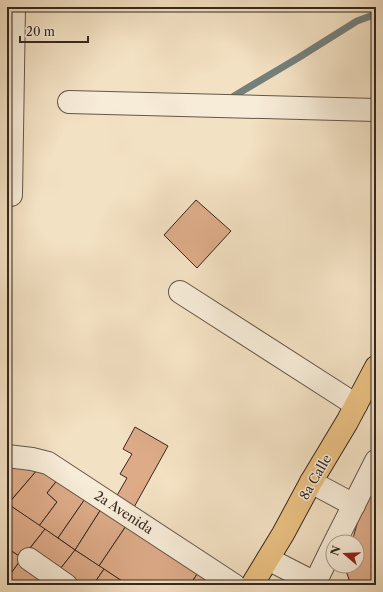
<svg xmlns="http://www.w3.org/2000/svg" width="383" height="592" font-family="'Libre Caslon Text',serif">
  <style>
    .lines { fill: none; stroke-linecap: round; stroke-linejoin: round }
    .stream { stroke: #74807c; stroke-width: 7 }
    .building { fill: #ddab88; stroke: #362720 }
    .minor-casing { stroke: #655649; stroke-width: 24 }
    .major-casing { stroke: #362720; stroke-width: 24 }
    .minor { stroke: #f7ecd8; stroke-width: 22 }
    .major { stroke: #eac082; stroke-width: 22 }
    .labels { text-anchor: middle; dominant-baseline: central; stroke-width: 3; stroke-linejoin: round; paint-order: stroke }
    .street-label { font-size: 13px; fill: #362720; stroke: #f7ecd8 }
  </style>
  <rect width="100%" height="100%" fill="#f3e1c3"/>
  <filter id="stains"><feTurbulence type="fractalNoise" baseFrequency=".005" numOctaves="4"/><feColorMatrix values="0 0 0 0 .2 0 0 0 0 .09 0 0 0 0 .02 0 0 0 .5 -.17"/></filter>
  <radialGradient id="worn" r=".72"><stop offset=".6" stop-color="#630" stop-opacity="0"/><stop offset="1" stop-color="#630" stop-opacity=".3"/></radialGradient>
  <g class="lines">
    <path class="stream" d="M234 96 298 58 357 21 376 14"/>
  </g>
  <g class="building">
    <path d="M196 200 231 231 197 268 164 235Z"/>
    <path d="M135 427 168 446 133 509 115 499 127 478 120 474 132 454 123 449Z"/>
    <path d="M7 466 38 469 7 505Z"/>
    <path d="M376 466V585H351L345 568 346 566H357V542H352L369 480Z"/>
    <path d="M38 469 59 478 47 493 57 502 39 526 8 504Z"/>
    <path d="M59 478 87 496 58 538 39 526 57 502 47 493Z"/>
    <path d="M87 496 103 506 75 550 58 538Z"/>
    <path d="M8 504 45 529 22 558 7 548Z"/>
    <path d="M103 506 128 523 99 566 75 550Z"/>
    <path d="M128 523 199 571 190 585H128L99 566Z"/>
    <path d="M45 529 75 550 57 573 27 552Z"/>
    <path d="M7 548 22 558 7 579Z"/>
    <path d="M75 550 104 569 93 585H73L57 573Z"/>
    <path d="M22 558 47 576 42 585H7V579Z"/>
    <path d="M104 569 128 585H93Z"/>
    <path d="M199 571 221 585H190Z"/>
  </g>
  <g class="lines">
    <g class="minor-casing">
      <g id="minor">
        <path d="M69 102 376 110"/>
        <path d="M11 195 14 7"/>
        <path d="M180 292 356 405"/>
        <path d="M7 456 32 459 48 463 234 585"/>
        <path d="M311 482 354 505"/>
        <path d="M335 542 376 461"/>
        <path d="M29 559 66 585"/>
        <path d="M268 559 315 583 316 585"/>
        <path d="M314 585 333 546"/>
      </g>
    </g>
    <g class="major-casing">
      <path id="major" d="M252 585 283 534 311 482 347 422 376 367"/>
    </g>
    <use href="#minor" class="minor"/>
    <use href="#major" class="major"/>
  </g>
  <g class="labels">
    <g class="street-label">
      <text transform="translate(315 477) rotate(-60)">8a Calle</text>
      <text transform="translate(124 512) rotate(33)">2a Avenida</text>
    </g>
  </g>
  <rect width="383" height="592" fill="none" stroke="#f3e1c3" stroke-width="24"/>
  <rect x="8" y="8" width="367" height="576" fill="none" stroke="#362720" stroke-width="2"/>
  <rect x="12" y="12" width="359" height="568" fill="none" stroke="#362720"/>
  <g transform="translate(345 554) rotate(289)"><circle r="19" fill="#f7ecd8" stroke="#aa9d8e"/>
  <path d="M0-3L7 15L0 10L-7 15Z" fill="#8f2418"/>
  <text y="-6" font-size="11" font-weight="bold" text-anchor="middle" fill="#362720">N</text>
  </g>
  <path d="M20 36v6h68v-6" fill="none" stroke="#362720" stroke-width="2"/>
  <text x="26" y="36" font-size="12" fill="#362720" stroke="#f7ecd8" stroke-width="3" paint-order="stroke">20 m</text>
  <rect width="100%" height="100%" filter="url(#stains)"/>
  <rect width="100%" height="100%" fill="url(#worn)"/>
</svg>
